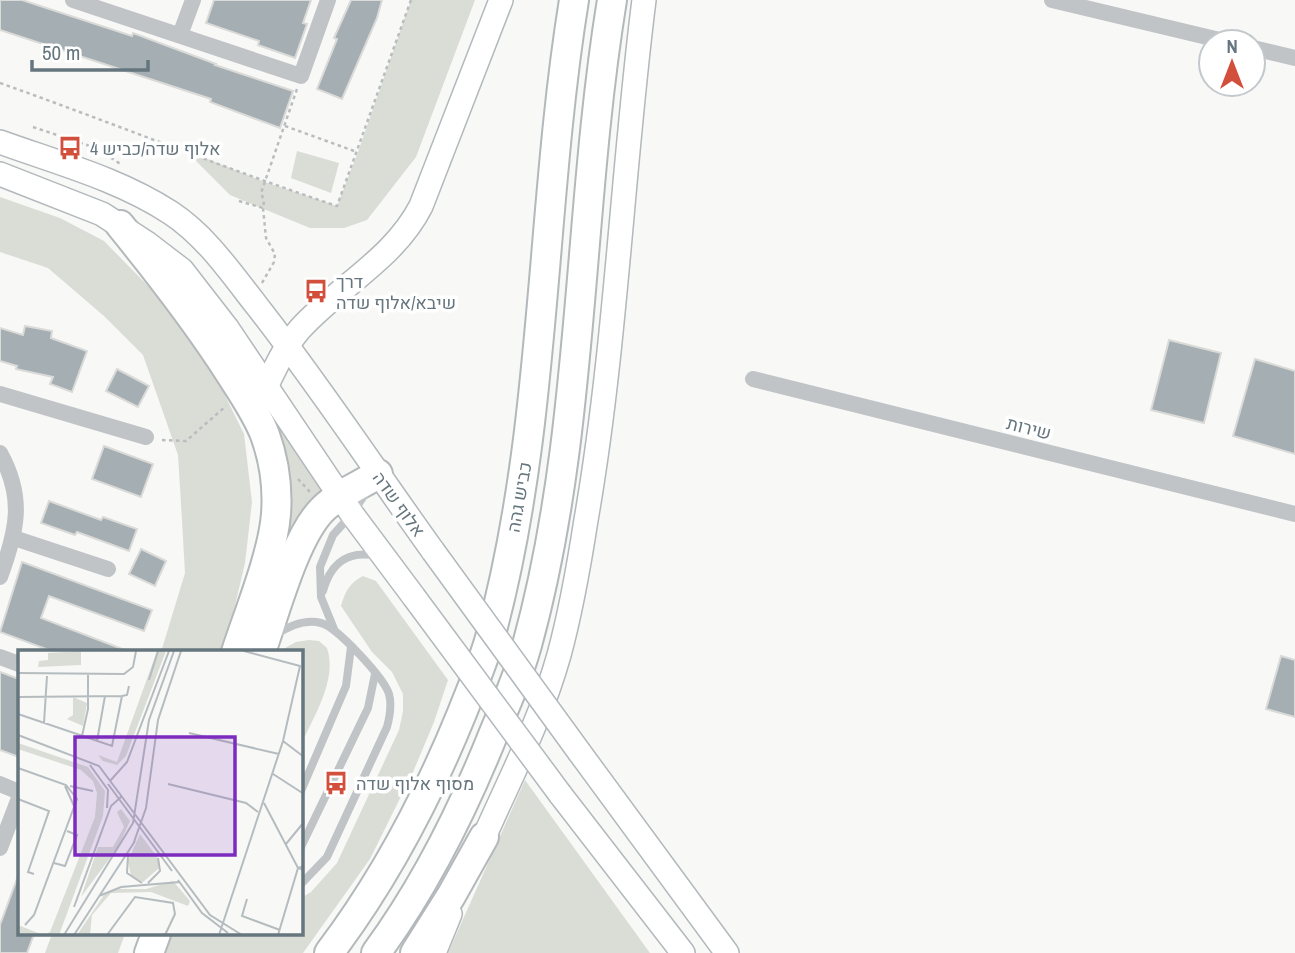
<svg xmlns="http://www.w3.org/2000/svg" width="1295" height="953" font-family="'Archivo Narrow',Heebo,sans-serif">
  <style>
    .green { fill: #d9ddd6 }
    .building { fill: #a5aeb2; stroke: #dadad8; stroke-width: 2 }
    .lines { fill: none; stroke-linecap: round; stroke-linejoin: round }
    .secondary-casing { stroke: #b2b8bc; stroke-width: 26 }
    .highway-casing { stroke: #b3b8ba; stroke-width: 32 }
    .path { stroke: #babdbf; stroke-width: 2.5; stroke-dasharray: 3.5 3.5; stroke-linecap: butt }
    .lane { stroke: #c0c4c7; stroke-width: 8 }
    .street { stroke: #c0c4c7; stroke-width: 16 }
    .secondary { stroke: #fff; stroke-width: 23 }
    .highway { stroke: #fff; stroke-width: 28 }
    .secondary-bridge-casing { stroke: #b2b8bc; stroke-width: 26; stroke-linecap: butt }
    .secondary-bridge { stroke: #fff; stroke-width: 23 }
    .labels { text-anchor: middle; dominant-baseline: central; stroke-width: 7; stroke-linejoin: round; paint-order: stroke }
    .poi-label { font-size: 18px; fill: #66767e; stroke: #fff; text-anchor: start }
    .street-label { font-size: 18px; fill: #66767e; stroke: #fff }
    .inset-road { fill: none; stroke: #b5bcbf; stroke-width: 2 }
    .view { fill: #7b2cbf; fill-opacity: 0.15; stroke: #7b2cbf; stroke-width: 3.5 }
    .inset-edge { fill: none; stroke: #66767e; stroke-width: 3.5 }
  </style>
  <rect width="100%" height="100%" fill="#f8f8f6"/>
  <g class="green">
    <path d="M411 0H475L416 157 367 220 344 228H310L230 195 185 150 265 182 337 206 358 152Z"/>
    <path d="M297 151 339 163 331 193 291 178Z"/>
    <path d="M0 197 60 218 104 241 152 290 204 353 244 434 252 502 245 563 224 652H161L185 573 181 503 178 455 143 355 104 316 48 268 0 252Z"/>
    <path d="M280 421 328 492 283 568 267 424Z"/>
    <path d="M363 576 376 581 448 680 434 722 413 772 370 859 303 953H163L170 934H301V898L311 892 337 863 399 730 403 711V694L392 672 372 652 341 606C345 592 349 583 363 576Z"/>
    <path d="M309 640 319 641 327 648C338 680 313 717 301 745V652H278L296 642Z"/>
    <path d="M525 780 650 953H448Z"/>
    <path d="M52 934H125L118 953H45Z"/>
  </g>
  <g class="building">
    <path d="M0 0H22L132 36 133 33 216 64 215 65 293 91 280 128 210 102 211 99 0 30Z"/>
    <path d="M214 0H311L303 23 307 24 295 58 258 45 259 41 206 23Z"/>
    <path d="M351 0H382L377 18 342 99 317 89 337 39 334 38Z"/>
    <path d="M25 326 52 331 51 338 87 351 72 392 50 384 53 377 16 369 17 366 0 361V328L23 335Z"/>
    <path d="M1169 340 1221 353 1204 423 1151 410Z"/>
    <path d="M1255 359 1295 371V454L1233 436Z"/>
    <path d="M117 369 149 386 138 407 106 391Z"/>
    <path d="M104 446 153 464 141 497 92 479Z"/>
    <path d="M49 501 101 520 103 517 137 529 129 551 77 532 75 535 41 523Z"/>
    <path d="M141 549 166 561 155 586 129 574Z"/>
    <path d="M22 562 152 610 144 631 49 596 41 618 130 652H54L0 632Z"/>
    <path d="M1281 656 1295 660V717L1266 709Z"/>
    <path d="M0 672 19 679V757L0 750Z"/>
    <path d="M18 876 19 934H34L27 953H0V925Z"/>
  </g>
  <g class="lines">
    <g class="secondary-casing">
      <g id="secondary">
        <path d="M0 142C58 163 119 179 171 213 206 236 231 273 257 306 319 385 374 469 433 551"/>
        <path d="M0 174 102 214 148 244 182 270 227 328 352 514 414 597"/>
        <path d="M267 385C276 366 286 345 300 329 339 286 394 259 421 206L501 0"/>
        <path d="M580 753 727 953"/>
        <path d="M560 794 683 953"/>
        <path d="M478 851C506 786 540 723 559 655 571 611 579 565 586 520 616 348 622 173 644 0"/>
        <path d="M434 953 450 914"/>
      </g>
    </g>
    <g class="highway-casing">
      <g id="highway">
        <path d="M120 225C159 273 198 323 231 375 243 394 257 414 265 435 274 460 278 487 276 514 273 554 249 612 236 652"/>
        <path d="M261 652C275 613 295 536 323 509 338 494 361 485 378 474"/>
        <path d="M149 953 156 934"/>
        <path d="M329 953C385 879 427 799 462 713 472 687 484 661 491 634 547 427 540 210 574 0"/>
        <path d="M376 953C426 885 464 808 495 730 507 702 519 674 527 645 585 435 577 214 612 0"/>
        <path d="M415 953 451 896 484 837"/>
      </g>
    </g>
    <g class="path">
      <path d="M0 83C113 123 223 168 337 206L411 0"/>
      <path d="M285 126 357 152"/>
      <path d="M33 127 96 148 122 165"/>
      <path d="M239 201 263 208 264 201 261 193 297 89"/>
      <path d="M262 283 274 262 275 254 266 238 263 208"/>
      <path d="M162 440 186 441 226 406"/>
      <path d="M298 479 310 492"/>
    </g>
    <g class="lane">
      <path d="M323 591C331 562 348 550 378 556"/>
      <path d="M334 629 321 597 320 567 333 535 352 514 367 491"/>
      <path d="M274 636C287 627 305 619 321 623 337 627 384 678 389 694 392 705 390 716 387 727L327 857 301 884"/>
      <path d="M301 791 346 686 351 647"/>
      <path d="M301 847 368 708 375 674"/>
    </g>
    <g class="street">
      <path d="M73 0 301 76 328 0"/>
      <path d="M1052 0 1228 42"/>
      <path d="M180 35 193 0"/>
      <path d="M1253 48 1295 58"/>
      <path d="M753 379 1295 514"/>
      <path d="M0 394 146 437"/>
      <path d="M0 453C25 498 17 531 0 577"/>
      <path d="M14 538 108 569"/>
      <path d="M0 657 19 664"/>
      <path d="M0 784 19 792"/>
      <path d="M0 848 19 798"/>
    </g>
    <use href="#secondary" class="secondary"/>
    <use href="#highway" class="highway"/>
    <g class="secondary-bridge-casing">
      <g id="secondary-bridge">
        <path d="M433 551 580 753"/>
        <path d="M414 597 560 794"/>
      </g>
    </g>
    <use href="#secondary-bridge" class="secondary-bridge"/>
  </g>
  <defs>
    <g id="bus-bare" transform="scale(1.89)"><path d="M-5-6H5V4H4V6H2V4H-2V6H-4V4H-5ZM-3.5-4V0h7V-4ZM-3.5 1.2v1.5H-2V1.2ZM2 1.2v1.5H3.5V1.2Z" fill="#d24f3c" stroke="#fff" stroke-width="2.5" paint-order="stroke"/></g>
  </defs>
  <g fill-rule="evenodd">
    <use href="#bus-bare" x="70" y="148"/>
    <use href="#bus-bare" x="316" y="291"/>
    <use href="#bus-bare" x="336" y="783"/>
  </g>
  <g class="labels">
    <g class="poi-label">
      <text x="90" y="148">אלוף שדה/כביש 4</text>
      <text x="336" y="281">דרך<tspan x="336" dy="21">שיבא/אלוף שדה</tspan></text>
      <text x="356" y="783">מסוף אלוף שדה</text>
    </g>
    <g class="street-label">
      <text transform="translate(1029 428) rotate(14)">שירות</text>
      <text transform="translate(519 497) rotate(-80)">כביש גהה</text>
      <text transform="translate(399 504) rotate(54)">אלוף שדה</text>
    </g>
  </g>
  <g transform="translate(18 650)">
    <rect width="285" height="285" fill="#f8f8f6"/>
    <path d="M63 1V15L20 17 21 11 30 10V3ZM139 1H148L108 106 99 115 85 111 80 105 99 112ZM55 47 69 53 65 76 49 69 55 65ZM0 93 70 117 87 141 85 166 41 285H0V275L25 285 32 282 77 167 79 143 75 131 63 120 0 99ZM103 159 112 171 100 197 63 247 80 197H95L106 177 99 162ZM122 184 139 207 141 218 125 232 113 226 110 211ZM155 231 172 251 170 256 133 242 93 243 74 265 72 285H59L86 245 98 239H128Z" fill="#d9ddd6"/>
    <path class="inset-road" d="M0 23 106 24 115 17 118 1M131 30 140 1M0 47 104 46 109 45 111 36M0 64 94 96 104 46M26 73 29 26M171 83 261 104M0 85 81 116 192 265 224 285M64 86 70 59V25M79 91 87 46M265 91 286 107M72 115 90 140 89 158M0 118 48 135 59 149 16 265 7 275M255 124 286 144M92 131 109 112 151 1M90 134 154 221M150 134 228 153 240 162M47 136 56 156M52 136 75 141M0 149 31 161 10 222 16 224M246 153 280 218 286 220M116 192 128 158 140 70 163 1M268 194 286 172M110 206 109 223 124 233M36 213 47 216 59 185 49 181M160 230 184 263 210 283M130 233 142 221 140 208M81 246 103 237 162 232M229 249 224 266 262 280M56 257 93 156 104 146M46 285 115 173 131 70 156 1M56 285 117 191M89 285 117 247 155 253 157 264 147 285M201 285 265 91 282 16 226 1M260 285 280 218 286 216"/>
    <path class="view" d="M57 87H217V205H57Z"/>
    <rect width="285" height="285" class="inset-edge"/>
  </g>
  <g transform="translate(1232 63)"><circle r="33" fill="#ffffff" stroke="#c2c8cb" stroke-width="2"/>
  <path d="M0-5L12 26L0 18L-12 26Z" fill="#d24f3c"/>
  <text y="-10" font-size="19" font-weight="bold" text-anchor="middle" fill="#66767e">N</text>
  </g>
  <path d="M32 60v10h116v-10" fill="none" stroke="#66767e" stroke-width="3.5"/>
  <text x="42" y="60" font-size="21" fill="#66767e" stroke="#ffffff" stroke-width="5" paint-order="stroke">50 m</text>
</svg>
